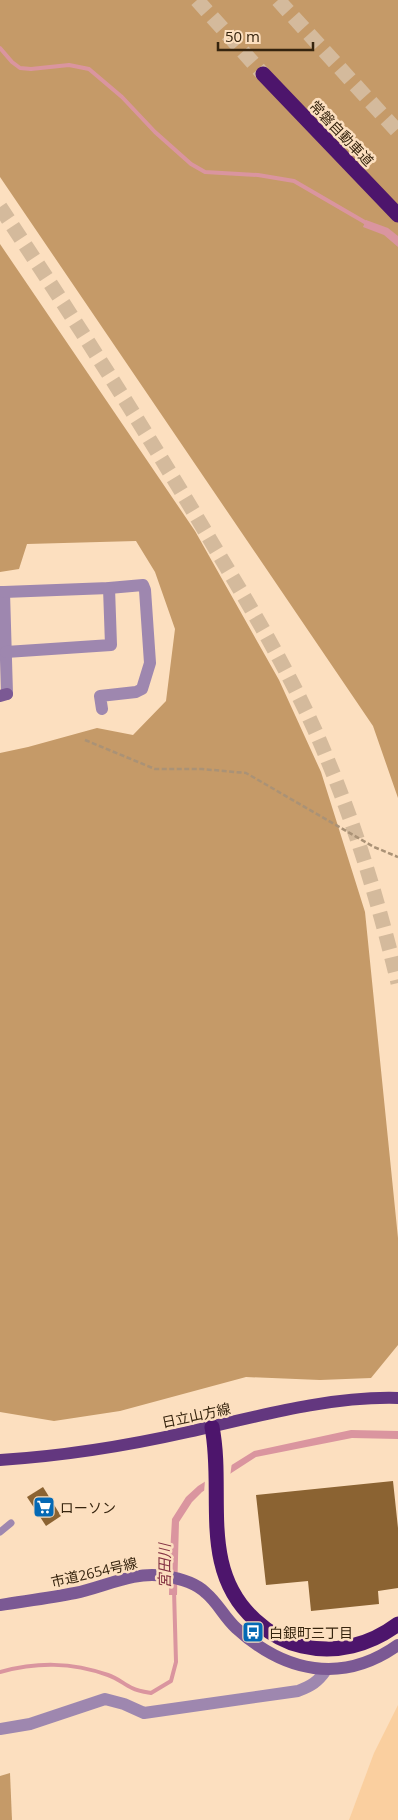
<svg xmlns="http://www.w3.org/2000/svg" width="398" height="1820" font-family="'Open Sans','Noto Sans JP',sans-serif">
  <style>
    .built { fill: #facf9f }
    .forest { fill: #c59a68 }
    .water { fill: #da959f }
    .pier { fill: #fcdfbf }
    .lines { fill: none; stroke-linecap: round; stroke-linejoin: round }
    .stream { stroke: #da959f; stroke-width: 4 }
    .building { fill: #8b6332 }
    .highway-tunnel { stroke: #d4ba9c; stroke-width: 15; stroke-dasharray: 15 8; stroke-linecap: butt }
    .path { stroke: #aa9276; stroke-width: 2.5; stroke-dasharray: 5 2.5; stroke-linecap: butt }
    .lane { stroke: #9e87af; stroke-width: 7 }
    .street { stroke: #9e87af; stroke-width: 12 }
    .secondary { stroke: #7b5994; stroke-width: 12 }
    .primary { stroke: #63377f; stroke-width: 12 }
    .highway { stroke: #4d156c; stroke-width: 15 }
    .labels { text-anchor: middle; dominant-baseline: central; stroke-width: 5; stroke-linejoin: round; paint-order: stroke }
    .street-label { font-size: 14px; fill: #36240e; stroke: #fcdfbf }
    .poi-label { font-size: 14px; fill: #36240e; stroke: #fcdfbf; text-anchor: start }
    .water-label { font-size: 15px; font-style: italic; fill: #853344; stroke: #fcdfbf }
  </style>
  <rect width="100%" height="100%" fill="#fcdfbf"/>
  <path class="built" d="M398 1705V1820H349L374 1753Z"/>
  <g class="forest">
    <path d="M0 0H398V798L373 726 0 177Z"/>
    <path d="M0 244 195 531 279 680 321 772 365 912 398 1238V1345L371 1378 320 1380 246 1377 120 1411 54 1421 0 1412V753L28 747 97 728 133 735 166 701 175 629 155 572 136 541 27 544 19 569 0 572Z"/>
    <path d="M10 1773 12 1820H0V1776Z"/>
  </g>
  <g class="water">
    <path d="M366 220 388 228 398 236V247L384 235 363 227Z"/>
    <path d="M351 1430 398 1431V1439L352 1438 256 1457 202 1492 192 1502 179 1522 177 1595H169L170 1554 172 1519 186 1497 198 1486 254 1451Z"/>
  </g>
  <path class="pier" d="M232 1462 230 1477 204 1494 205 1479Z"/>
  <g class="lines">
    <g class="stream">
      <path d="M0 48 12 62 20 68 31 69 69 65 89 69 122 97 155 132 191 164 205 172 258 175 294 181 368 224"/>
      <path d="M0 1672C37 1662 71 1662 108 1675 117 1678 124 1684 132 1688 138 1691 145 1692 151 1693L171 1681 176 1662 174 1590"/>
    </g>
  </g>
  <g class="building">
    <path d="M393 1481 398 1528V1588L378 1591 379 1604 311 1611 308 1581 266 1585 256 1495Z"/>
    <path d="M43 1487 61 1516 46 1526 27 1497Z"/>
  </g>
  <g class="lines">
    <g class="highway-tunnel">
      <path d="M197 0 263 74"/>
      <path d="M278 0 398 132"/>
      <path d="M0 207C73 317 145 429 212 543 254 613 297 684 328 761 358 833 380 908 398 983"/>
    </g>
    <path class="path" d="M85 740 155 769H202L246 773 374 847 398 857"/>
    <path class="lane" d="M0 1532 11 1523"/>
    <g class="street">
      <path d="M0 592H4L7 694"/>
      <path d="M4 592 109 588 143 585 145 590 150 663 142 689 136 692 100 696 102 709"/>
      <path d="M6 652 111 645 109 588"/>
      <path d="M0 1729 30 1724 105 1699 124 1704 144 1713 298 1691C311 1686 318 1682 326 1670"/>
    </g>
    <g class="secondary">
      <path d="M0 696 7 694"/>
      <path d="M0 1605C25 1601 50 1598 75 1593 105 1587 133 1571 164 1576 178 1578 196 1583 206 1593 218 1603 224 1617 236 1628 284 1672 342 1685 398 1645"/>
    </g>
    <path class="primary" d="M0 1460C63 1456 126 1446 188 1432 255 1417 329 1396 398 1398"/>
    <g class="highway">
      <path d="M263 74 398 215"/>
      <path d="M212 1427C225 1493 198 1569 255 1620 268 1632 285 1642 302 1646 336 1654 370 1645 398 1624"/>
    </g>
  </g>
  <defs>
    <g id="supermarket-square" transform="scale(1.125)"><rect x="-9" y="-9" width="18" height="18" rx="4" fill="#0469b5" stroke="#fcdfbf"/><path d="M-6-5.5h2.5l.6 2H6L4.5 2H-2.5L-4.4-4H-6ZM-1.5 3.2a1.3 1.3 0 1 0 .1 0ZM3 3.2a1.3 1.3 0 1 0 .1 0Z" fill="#fff"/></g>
    <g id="bus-square" transform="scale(1.125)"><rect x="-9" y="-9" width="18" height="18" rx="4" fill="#0469b5" stroke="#fcdfbf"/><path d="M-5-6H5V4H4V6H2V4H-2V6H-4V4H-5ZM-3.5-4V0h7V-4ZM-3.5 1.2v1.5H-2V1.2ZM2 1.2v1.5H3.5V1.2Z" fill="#fff"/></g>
  </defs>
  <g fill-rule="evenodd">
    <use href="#supermarket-square" x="44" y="1507"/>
    <use href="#bus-square" x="253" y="1632"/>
  </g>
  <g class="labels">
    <g class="street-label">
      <text transform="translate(342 133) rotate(46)">常磐自動車道</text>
      <text transform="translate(196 1415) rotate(-12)">日立山方線</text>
      <text transform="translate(94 1572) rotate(-13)">市道2654号線</text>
    </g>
    <g class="poi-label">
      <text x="60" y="1507">ローソン</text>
      <text x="269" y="1632">白銀町三丁目</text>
    </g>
    <g class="water-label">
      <text transform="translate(164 1566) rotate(-90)">宮田川</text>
    </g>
  </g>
  <path d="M218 42v8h95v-8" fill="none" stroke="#36240e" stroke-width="2.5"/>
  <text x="225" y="42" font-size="15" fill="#36240e" stroke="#fcdfbf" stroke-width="4" paint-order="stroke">50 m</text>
</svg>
